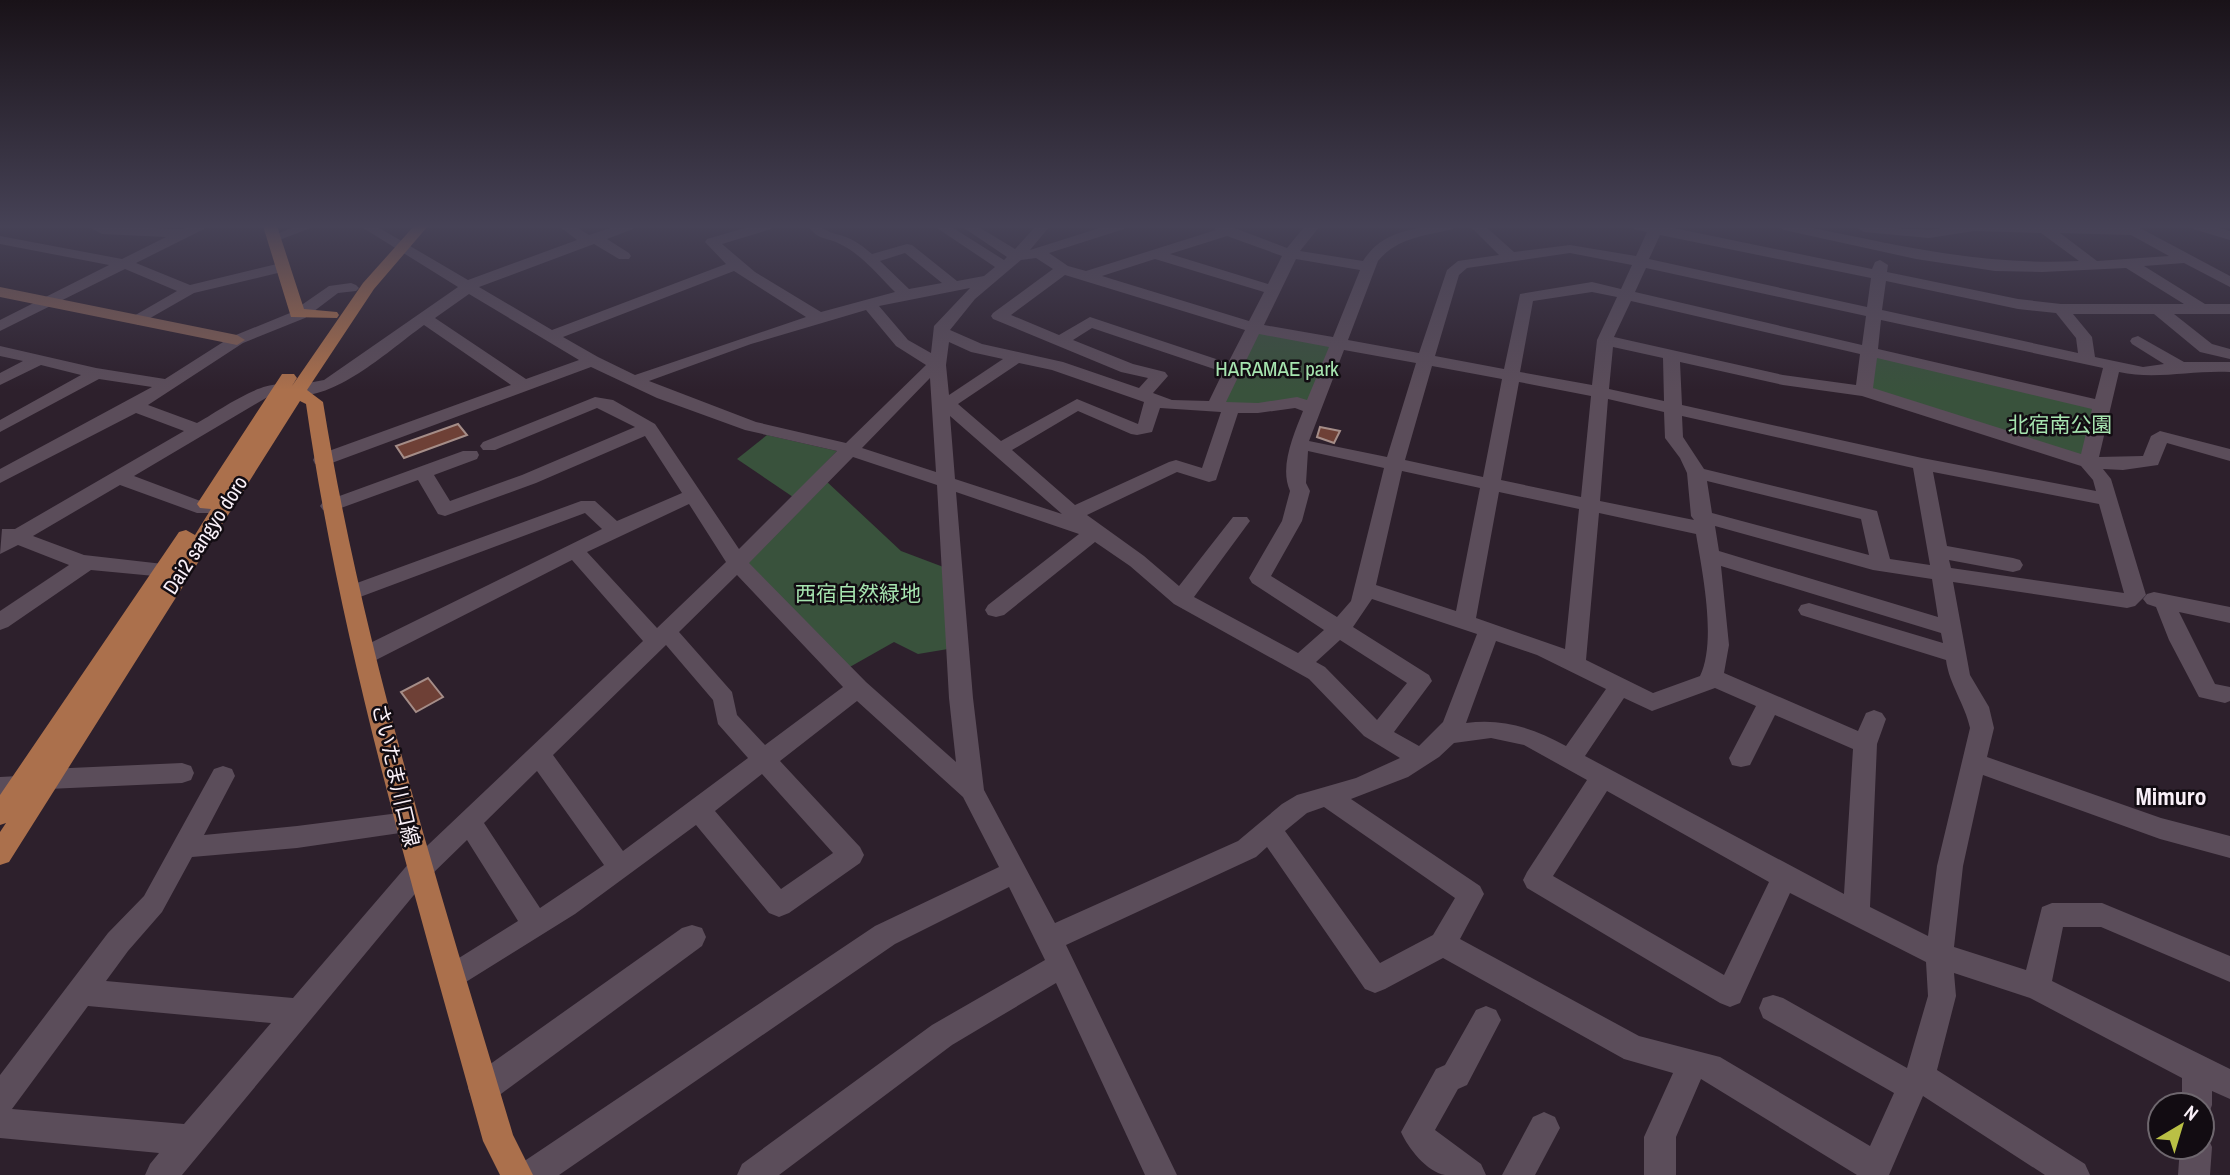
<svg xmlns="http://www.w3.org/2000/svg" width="2230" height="1175" font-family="'Archivo Narrow','Noto Sans JP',sans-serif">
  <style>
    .green { fill: #39523c }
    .building { fill: #6e4036; stroke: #a58d88; stroke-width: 2 }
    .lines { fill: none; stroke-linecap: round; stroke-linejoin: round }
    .street { fill: #5b4d5a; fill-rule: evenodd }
    .secondary { fill: #835f53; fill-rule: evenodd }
    .primary { fill: #ab704c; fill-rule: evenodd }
    .labels { text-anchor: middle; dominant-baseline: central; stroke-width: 5; stroke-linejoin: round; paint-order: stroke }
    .park-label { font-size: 21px; fill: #a6e4af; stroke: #120c12 }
    .street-label { font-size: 21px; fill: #f9f0f8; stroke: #120c12 }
    .quarter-label { font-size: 24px; font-weight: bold; fill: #f9f0f8; stroke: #120c12 }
  </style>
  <rect width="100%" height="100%" fill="#2d202c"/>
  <g class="green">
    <path d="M1258 332 1331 344 1312 405H1223Z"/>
    <path d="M1879 357 2096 406 2083 453 2076 457 1875 390 1870 386 1874 358Z"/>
    <path d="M767 435 837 451 793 497 737 459Z"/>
    <path d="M825 480 901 551 946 568 954 648 918 654 894 642 848 668 744 563Z"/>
  </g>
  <g class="building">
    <path d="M458 424 467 435 404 458 396 446Z"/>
    <path d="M1320 427 1340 431 1334 443 1317 437Z"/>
    <path d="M428 678 443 697 416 712 401 692Z"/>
  </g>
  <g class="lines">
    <g class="street">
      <path d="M87 226 183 229 189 226H206L204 229 136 263 190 285 281 263 289 268 286 271 194 293 138 325 130 320 132 317 177 291 125 269 0 331V320L109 265 0 244V236L122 259 166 237 102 234Z"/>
      <path d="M296 226H316L274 242 267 238Z"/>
      <path d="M360 226H376L468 280 577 240 559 226H575L589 235 616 226H635L633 229 607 239 629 253 631 256 629 259H619L594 244 479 287 552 330 726 264 705 242 707 239 752 226H773L771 229 722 244 755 272 821 312 895 292C879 276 861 254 840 244 827 237 819 241 808 226 825 226 824 231 836 234 852 238 859 243 872 254L907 244 912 245 957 281 984 276 995 267 934 226H950L1004 260 1007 257 961 226H977L1015 249 1036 226H1050L1030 250 1106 226H1126L1124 229 1049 253 1068 266 1086 271 1216 230 1213 226H1229L1287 248 1305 226H1320L1300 251 1363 261C1383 229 1420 226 1455 226L1453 229C1425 236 1398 237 1378 261L1348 340 1419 353 1447 270 1458 261 1499 255 1470 226H1485L1514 252 1570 245 1636 256 1647 232 1634 229 1632 226H1664L1872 269 1875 262 1880 260 1888 265 1887 272 2018 299 2061 304H2184L2126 268 2042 272 1995 271 1916 259 1784 230 1777 226H1803C1897 245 1982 266 2079 261L2041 233 1974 231 1929 238 1864 232 1857 228 1858 226 1929 230 1955 226H2134L2140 228 2230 276V287L2184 263 2144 266 2205 304H2230V314H2174L2212 344 2230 349V359L2200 352 2154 314H2073L2092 337 2095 357 2143 367 2164 364 2132 344 2130 341 2132 338 2138 336 2184 362H2230V372C2192 370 2156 380 2119 372L2099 457 2143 456 2151 436 2160 431 2230 449V461L2167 443 2158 465 2123 470 2103 469 2111 479 2146 595 2135 606 2127 608 1953 582 1970 675 1989 707 1994 728 1987 757 2161 818 2230 836V858L2160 839 1983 775 1963 866 1954 947 2026 970 2042 907 2052 903H2102L2230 956V982L2101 927H2063L2052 981 2230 1069V1099L2212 1091V1105L2208 1116 2202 1118V1105H2182V1078L2030 998 1954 973 1956 996 1937 1070 2085 1164 2090 1175H2045L1923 1096 1889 1175H1857L1701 1079 1676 1137V1175H1644V1137L1673 1073 1624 1059 1443 958 1385 989 1375 993 1365 989 1267 847 1256 857 1066 945 1177 1175H1145L1056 983 952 1045 779 1175H737L742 1164 932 1025 1045 960 1009 887 895 944 559 1175H515L520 1164 875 926 999 867 963 797 857 701 780 761 860 847 864 855 860 863 789 913 779 917 769 913 696 825 575 914 453 990 443 986 439 977 443 968 518 921 467 840 428 878 182 1175H145L150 1164 159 1153 0 1138V1075L108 933 144 896 214 769 223 766 232 769 235 776 204 835 297 826 407 812 416 815 420 822 416 829 407 832 297 848 192 857 162 912 128 951 106 981 293 998 410 862 643 641 572 560 376 660 368 662 360 660 357 654 360 648 602 529 585 513 360 597 353 599 346 597 342 592 346 587 581 501H595L617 521 682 493 645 436 536 483 445 516 438 514 418 480 330 512 323 510 320 506 323 502 463 451H477L479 455 477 459 434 475 450 501 522 475 635 427 597 408 495 450H483L480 446 483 442 595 397 613 400 655 424 739 549 837 451 745 430 657 398 591 367 329 464H315L313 460 315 456 511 385 424 325C393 347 332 404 292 394L289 390 292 386 324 380 458 287ZM2060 233 2131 235 2169 256 2097 261ZM1660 235 1871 278 1867 307 1649 259ZM1227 236 1282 256 1268 284 1170 254ZM905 253 942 283 909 289 880 261ZM1570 253 1632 265 1621 289 1592 282 1520 294 1504 369 1435 356 1459 275 1467 268ZM1036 258 1053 269 993 313 991 316 993 319 1121 372 1148 378 1139 388 1063 362 982 344 950 330 975 299 1021 260ZM1155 259 1264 292 1249 321 1102 276ZM1296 259 1360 270 1333 337 1264 325ZM1646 268 1866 316 1862 345 1635 292ZM734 271 806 317 635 375 598 357 563 337ZM1065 275 1245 330 1228 363 1090 317 1059 335 1011 315ZM1886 281 2018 309 2056 313 2076 338 2078 353 1882 310ZM970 288 934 326 931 353 908 340 879 306ZM1592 292 1617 297 1597 340 1592 385 1520 372 1533 301ZM469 294 579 360 526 379 435 318ZM1631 301 1860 354 1856 385 1783 375 1614 337ZM866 310 896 346 926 365 846 443 756 422 649 381 751 344ZM1881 320 2103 368 2095 399 1878 349ZM1092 328 1223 372 1209 401 1172 400 1153 393 1168 376 1165 372 1133 364 1073 340ZM1259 334 1329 347 1307 400 1297 397 1258 403 1226 402ZM949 342 971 352 1003 359 949 395 946 365ZM1613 347 1663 358 1664 401 1609 389ZM1344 350 1416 363 1387 457 1309 441ZM1877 358 2092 409 2081 454 1873 388ZM1680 362 1783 385 1862 396 2081 466 2093 480 2096 491 1922 458 1682 405ZM1019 363 1052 370 1144 402 1138 424 1077 399 1001 441 958 404ZM1432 366 1502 379 1483 477 1405 460ZM930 378 936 472 862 448ZM1519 382 1591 396 1581 497 1501 480ZM1608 399 1664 412 1665 438 1680 458 1687 473 1691 516 1694 520 1600 501ZM1160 408 1221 412 1202 468 1176 460 1169 462 1075 505 1012 450 1078 411 1131 434 1137 435 1152 432ZM1295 408 1303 411C1294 434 1279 467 1290 491L1282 521 1249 578 1252 583 1324 630 1298 653 1194 597 1247 525 1250 521 1247 517H1233L1179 586 1144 556 1087 515 1177 472 1209 482 1216 480 1238 413H1258ZM950 416 1062 514 955 479ZM1682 416 1913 468 1930 565 1890 559 1877 511 1704 469 1683 437ZM1308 451 1384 468 1351 601 1337 617 1271 576 1302 521 1310 491 1306 483ZM853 457 937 485 949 698 956 762 866 682 749 563ZM1402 471 1480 488 1456 611 1376 585ZM1933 472 2099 504 2124 593 1951 568 1949 560 2013 572 2020 570 2023 565 2020 560 2013 558 1947 546ZM1707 481 1861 519 1869 555 1712 513ZM956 492 1079 534 988 605 985 610 988 615 996 617 1004 615 1095 542 1130 566 1174 604 1309 679 1364 736 1400 758 1356 778 1297 795 1282 804 1238 841 1055 923 984 790 973 698ZM1499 492 1579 509 1565 649 1476 618ZM689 504 726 562 657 628 587 552ZM1599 513 1696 534C1702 571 1717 641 1700 676L1653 693 1586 660ZM1715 526 1873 570 1932 579 1938 617 1719 551ZM1721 566 1941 633 1943 643 1809 603 1801 605 1798 610 1801 615 1946 660C1949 684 1965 704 1970 728L1937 866 1928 936 1870 907 1877 744 1886 719 1882 713 1874 710 1866 713 1858 731 1724 673 1729 645ZM737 575 843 687 765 745 737 715 732 692 679 632ZM1372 599 1477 634 1443 722 1419 746 1394 732 1432 681 1429 675 1353 627ZM1340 640 1407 683 1377 720 1325 667 1316 662ZM1496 641 1537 655 1606 689 1566 746C1533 728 1503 718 1466 723ZM666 645 713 700 718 724 748 758 623 851 553 755ZM1715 688 1756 706 1729 758 1732 765 1741 767 1750 765 1775 715 1853 749 1844 894 1585 756 1624 698 1652 711ZM1491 738 1524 745 1587 780 1527 872 1523 880 1527 888 1720 1003 1730 1007 1740 1003 1790 893 1926 962 1928 996 1907 1068 1783 998 1773 995 1763 998 1759 1008 1763 1018 1894 1093 1870 1146 1720 1057 1639 1036 1460 939 1484 894 1480 886 1351 799 1408 777 1439 757 1454 743ZM537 771 604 865 540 908 484 823ZM762 774 833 853 781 889 715 811ZM1607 791 1769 882 1724 975 1553 876ZM1324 807 1455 898 1433 935 1380 963 1285 831 1307 813ZM88 1006 271 1023 184 1124 12 1109Z"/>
      <path d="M2191 226H2212L2230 231V240L2193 229Z"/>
      <path d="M351 283 356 285 359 288 356 291 338 293 305 318 243 343 148 405 197 423C216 413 272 371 290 389L287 393 271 395 134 476 211 505 214 509 211 513H197L120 485 33 536 84 555 172 565 175 570 172 575 165 577 91 570 8 627 0 630V611L69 565 18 545 0 554 2 529H15L184 431 136 413 0 483V469L152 387 99 379 0 432V420L81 375 41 365 0 385V373L23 361 0 356V346L96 368 165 379 231 337 290 313 329 286Z"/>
      <path d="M2154 592 2230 607V623L2179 612 2215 684 2230 687V701L2225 703 2199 697 2169 640 2156 607 2147 604 2143 599 2147 594Z"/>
      <path d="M182 763 191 766 194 773 191 780 182 783 48 789 39 786 36 779 39 772 48 769Z"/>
      <path d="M19 776 28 779 31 786 28 793 0 797V777Z"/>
      <path d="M692 925 702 928 706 937 702 946 494 1099 483 1103 472 1099 468 1088 472 1077 682 928Z"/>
      <path d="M1486 1006 1496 1010 1501 1020 1467 1085 1458 1089 1435 1130 1481 1164 1486 1175C1473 1175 1458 1175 1445 1175 1427 1172 1408 1148 1401 1132L1436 1069 1445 1065 1476 1010Z"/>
      <path d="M1544 1112 1555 1117 1560 1128 1535 1175H1502L1533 1117Z"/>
      <path d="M2202 1134 2207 1136 2212 1147 2210 1175H2178L2180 1147H2202Z"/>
    </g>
    <path class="secondary" d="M0 287 237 335 245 340 237 345 0 297Z"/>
    <g class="primary">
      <path d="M263 226H277L304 309 337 312 339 315 337 318 291 317Z"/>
      <path d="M414 226H428L374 289 307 390 323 402C363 651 441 894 513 1135L533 1175H500L483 1141C416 898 342 654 306 404L300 401 9 862 0 865V832L6 823 0 825V795L179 532 186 530 195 535 211 509 200 508 197 504 282 374H294L297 378 292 386 363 283Z"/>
    </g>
  </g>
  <linearGradient id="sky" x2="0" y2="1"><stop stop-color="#191218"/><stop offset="0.58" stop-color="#464256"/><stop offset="1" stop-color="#464256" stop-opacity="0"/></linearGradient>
  <rect width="2230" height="390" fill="url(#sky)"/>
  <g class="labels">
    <g class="park-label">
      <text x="1277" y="368">HARAMAE park</text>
      <text x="2060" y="424">北宿南公園</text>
      <text x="858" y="593">西宿自然緑地</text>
    </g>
    <g class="street-label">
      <text transform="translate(205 535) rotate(-57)">Dai2 sangyo doro</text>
      <text transform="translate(396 775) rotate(77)">さいたま川口線</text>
    </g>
    <g class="quarter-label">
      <text x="2171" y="796">Mimuro</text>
    </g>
  </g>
  <g transform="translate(2181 1126) rotate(38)"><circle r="33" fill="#120c12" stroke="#6e676e" stroke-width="2"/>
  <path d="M0-5L12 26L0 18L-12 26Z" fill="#bac045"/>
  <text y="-10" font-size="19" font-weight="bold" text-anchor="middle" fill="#f9f0f8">N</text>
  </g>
</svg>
